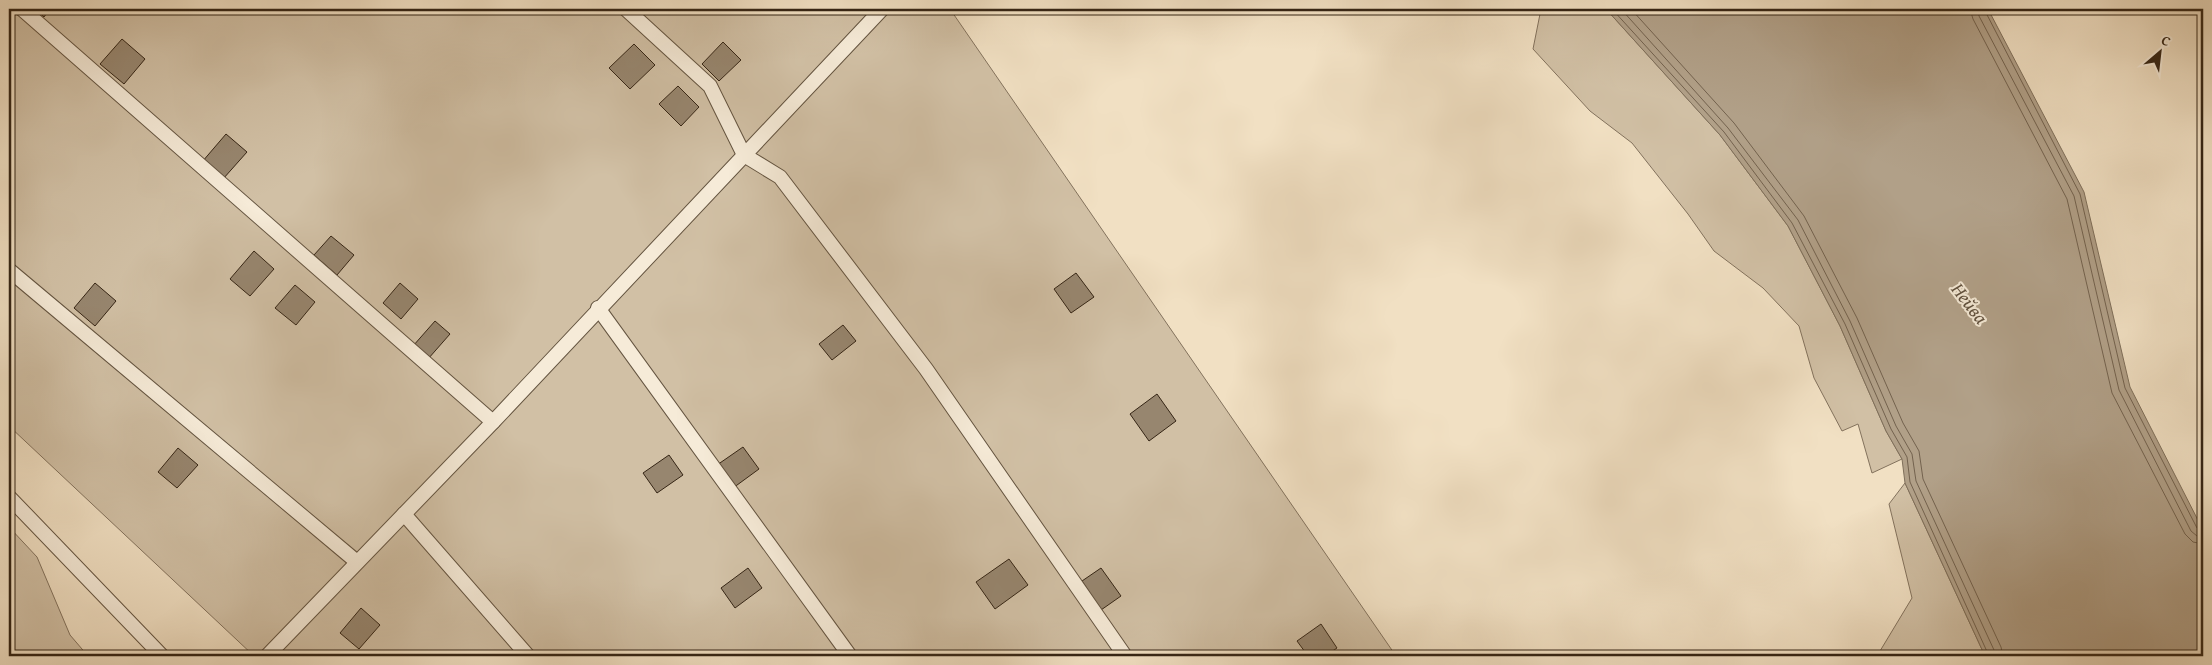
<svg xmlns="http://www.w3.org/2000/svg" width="2212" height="665" font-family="'Gentium Book Plus',serif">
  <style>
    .green { fill: #d1c0a5; stroke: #83725d }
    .water { fill: #b1a088; stroke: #7f6f5a }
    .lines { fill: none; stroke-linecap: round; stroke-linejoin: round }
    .shore { stroke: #73624e; stroke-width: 1 }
    .building { fill: #97866f; stroke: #352515 }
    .lane-casing { stroke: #645440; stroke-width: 16 }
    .lane { stroke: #f6ebd8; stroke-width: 14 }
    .labels { text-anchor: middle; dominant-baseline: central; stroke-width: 4; stroke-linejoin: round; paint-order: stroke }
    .water-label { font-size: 19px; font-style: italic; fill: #60503d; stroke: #f6ebd8 }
  </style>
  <rect width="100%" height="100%" fill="#f1e0c3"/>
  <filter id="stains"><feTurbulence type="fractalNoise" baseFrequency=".004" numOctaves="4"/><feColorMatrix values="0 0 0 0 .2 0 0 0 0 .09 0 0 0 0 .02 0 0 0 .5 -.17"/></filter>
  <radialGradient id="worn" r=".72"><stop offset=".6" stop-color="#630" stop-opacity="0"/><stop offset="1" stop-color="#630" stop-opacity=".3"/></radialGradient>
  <g class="green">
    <path d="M9 9H950L1396 656H254L9 426Z"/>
    <path d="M1541 9H1606L1720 135 1788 226 1840 326 1886 431 1902 459 1872 473 1858 424 1842 431 1814 378 1799 326 1763 288 1714 251 1688 214 1632 143 1590 111 1533 49Z"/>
    <path d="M1905 483 1985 656H1877L1912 598 1889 504Z"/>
    <path d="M9 527 37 557 70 635 88 656H9Z"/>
  </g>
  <path class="water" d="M1606 9H1988L2084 192 2130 387 2203 530V656H1985L1905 483 1902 459 1886 431 1840 326 1788 226 1720 135Z"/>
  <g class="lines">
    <g class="shore">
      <path d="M1612 9 1724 132 1792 223 1845 324 1891 429 1907 457 1910 482 1989 656"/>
      <path d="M1621 9 1728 128 1798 220 1850 321 1896 426 1912 454 1916 481 1994 650 1995 656"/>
      <path d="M1631 9 1734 123 1804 216 1857 318 1903 423 1919 451 1923 479 2001 647 2003 656"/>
      <path d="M1970 9 1973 19 2067 199 2112 393 2185 534 2193 542 2203 544"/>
      <path d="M1978 9 1979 16 2074 196 2119 390 2191 531 2197 536 2203 537"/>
      <path d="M1984 9 2080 194 2125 388 2197 528 2203 531"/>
    </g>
  </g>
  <g class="building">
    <path d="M35 9H50L44 17Z"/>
    <path d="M122 39 145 59 124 84 100 64Z"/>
    <path d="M723 42 741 60 719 81 702 64Z"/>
    <path d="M634 44 655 65 630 89 609 68Z"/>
    <path d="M678 86 699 107 681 126 659 104Z"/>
    <path d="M226 134 247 152 223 179 202 162Z"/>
    <path d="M331 236 354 255 337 275 314 255Z"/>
    <path d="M254 251 274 269 250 296 230 279Z"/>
    <path d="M1076 273 1094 297 1071 313 1054 289Z"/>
    <path d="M95 283 116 301 95 326 74 308Z"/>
    <path d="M400 283 418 299 401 319 383 303Z"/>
    <path d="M295 285 315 302 296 325 275 308Z"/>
    <path d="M435 321 450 334 428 359 413 346Z"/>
    <path d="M843 325 856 341 832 360 819 344Z"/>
    <path d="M1157 394 1176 421 1149 441 1130 414Z"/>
    <path d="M743 447 759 469 733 488 717 465Z"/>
    <path d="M178 448 198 465 177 488 158 472Z"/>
    <path d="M669 455 683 475 657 493 643 473Z"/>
    <path d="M1009 559 1028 585 995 609 976 582Z"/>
    <path d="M748 568 762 588 735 608 721 588Z"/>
    <path d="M1101 568 1121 596 1101 610 1082 581Z"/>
    <path d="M361 608 380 625 359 649 340 633Z"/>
    <path d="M1321 624 1337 648 1325 656H1308L1297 641Z"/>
  </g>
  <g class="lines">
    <g class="lane-casing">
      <g id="lane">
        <path d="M22 9 493 422"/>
        <path d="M626 9 710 86 744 155 780 177 926 369 1125 656"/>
        <path d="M9 270 357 562"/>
        <path d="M598 308 850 656"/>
        <path d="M9 497 162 656"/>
        <path d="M404 514 528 656"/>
        <path d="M267 656 493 422 882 9"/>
      </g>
    </g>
    <use href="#lane" class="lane"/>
  </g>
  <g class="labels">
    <g class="water-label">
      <text transform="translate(1970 303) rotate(52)">Нейва</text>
    </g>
  </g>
  <rect width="2212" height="665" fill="none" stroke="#f1e0c3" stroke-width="30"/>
  <rect x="10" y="10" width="2192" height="645" fill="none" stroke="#352515" stroke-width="2.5"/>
  <rect x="15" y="15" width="2182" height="635" fill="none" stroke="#352515"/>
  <g transform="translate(2160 52) rotate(28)" stroke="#f6ebd8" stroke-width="4" paint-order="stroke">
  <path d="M0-4L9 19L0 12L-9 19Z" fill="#352515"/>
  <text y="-8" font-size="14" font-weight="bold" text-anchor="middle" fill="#352515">С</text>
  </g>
  <rect width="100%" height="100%" filter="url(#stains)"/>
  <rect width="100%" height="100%" fill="url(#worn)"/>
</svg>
